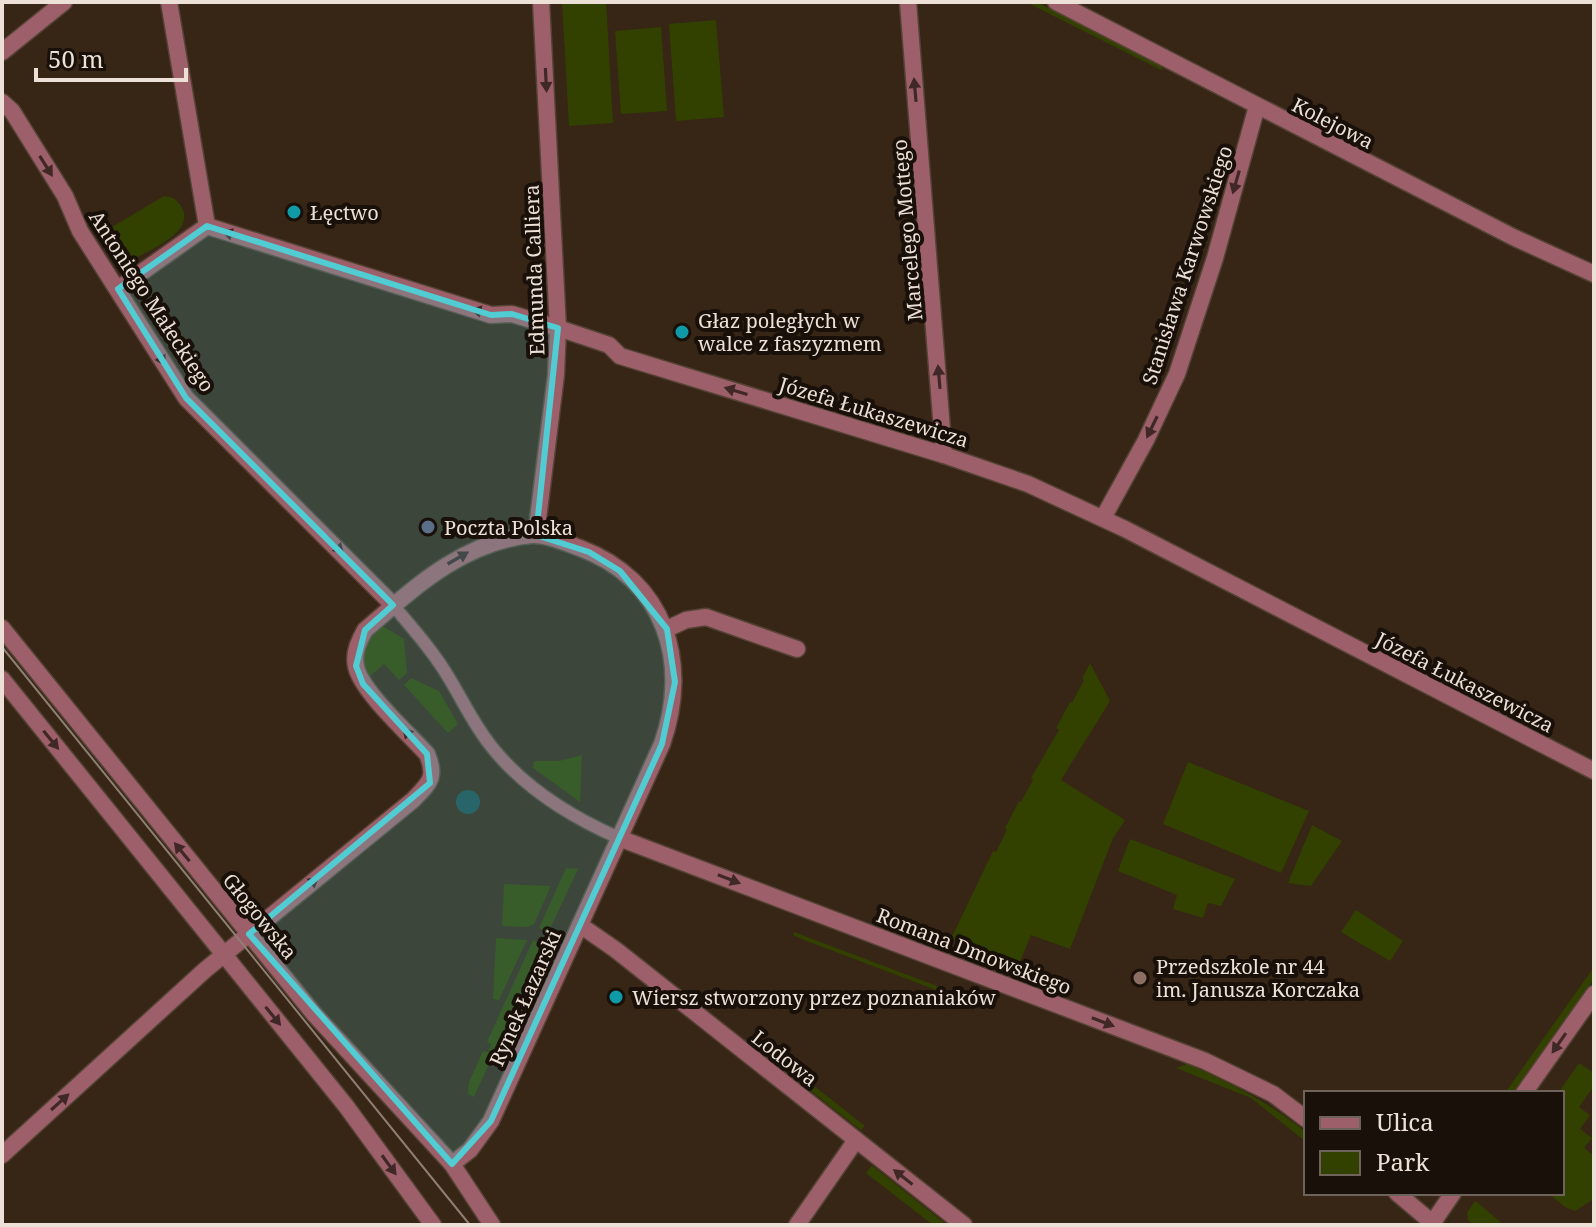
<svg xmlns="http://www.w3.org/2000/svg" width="1596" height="1227" font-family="'Noto Serif',serif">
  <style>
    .green { fill: #324100 }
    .water { fill: #1f4c4e }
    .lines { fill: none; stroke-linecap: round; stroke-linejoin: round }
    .pedestrian-casing { stroke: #544335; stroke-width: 15 }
    .minor-casing { stroke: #544335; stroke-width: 19 }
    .tertiary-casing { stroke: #544335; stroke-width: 19 }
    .pedestrian { stroke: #9d5f69; stroke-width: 12 }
    .minor { stroke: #9d5f69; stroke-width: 16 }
    .tertiary { stroke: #9d5f69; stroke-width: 16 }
    .tram { stroke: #8e7f73; stroke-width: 2 }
    .oneway { fill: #402826 }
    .marked { fill: #51ccd3; fill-opacity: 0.2; stroke: #51ccd3; stroke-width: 6; stroke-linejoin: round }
    .culture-dot { fill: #0f9aa8; stroke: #181009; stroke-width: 3 }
    .service-dot { fill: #5c6f8a; stroke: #181009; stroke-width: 3 }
    .education-dot { fill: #8d6e63; stroke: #181009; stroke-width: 3 }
    .labels { text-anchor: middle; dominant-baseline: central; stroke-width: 8; stroke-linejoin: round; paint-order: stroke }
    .street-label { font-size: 20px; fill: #ede0d7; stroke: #181009 }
    .poi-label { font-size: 20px; fill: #ede0d7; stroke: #181009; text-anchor: start }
  </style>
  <rect width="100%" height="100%" fill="#372516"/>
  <g class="green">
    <path d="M562 2H606L613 123 569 126Z"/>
    <path d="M1026 2H1037L1161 66 1163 71Z"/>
    <path d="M716 20 724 117 676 121 669 24Z"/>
    <path d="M661 27 667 111 621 114 615 31Z"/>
    <path d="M164 196C173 197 176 199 181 206 197 231 151 249 134 259L128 260 109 232 112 227Z"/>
    <path d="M383 626 404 639 407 673 399 680 384 664 369 677C357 656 366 640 383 626Z"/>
    <path d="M1090 663 1110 701 1061 780 1125 820 1113 838 1070 949 1031 935 1019 964 951 939 993 851 996 852 1007 830 1005 828 1019 801 1021 802 1033 780 1031 778 1059 730 1056 728 1070 702 1072 703 1084 680 1082 679Z"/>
    <path d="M411 678 439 691 458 724 448 733 404 685Z"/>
    <path d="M582 755 580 802 533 768 534 761H559Z"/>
    <path d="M1188 762 1309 811 1281 873 1163 824Z"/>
    <path d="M1312 825 1342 841 1311 886 1288 883Z"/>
    <path d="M1130 839 1235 879 1221 906 1208 903 1203 918 1173 909 1177 895 1118 871Z"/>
    <path d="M566 868 578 869 548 933 539 928Z"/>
    <path d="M504 884 551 886 534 924 528 927 502 926Z"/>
    <path d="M1356 910 1403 941 1390 961 1341 932Z"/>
    <path d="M794 932 937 986 936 990 804 940 793 935Z"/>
    <path d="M496 938 527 940 499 1000 493 999Z"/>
    <path d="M533 940 543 944 474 1097 468 1094 469 1082 483 1051 488 1052 491 1044 487 1042Z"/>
    <path d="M1594 967V979L1514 1093H1505Z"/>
    <path d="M1579 1063 1594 1073V1086L1579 1107 1590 1115 1580 1129 1592 1138 1584 1148 1594 1156V1199L1575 1211 1565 1207 1548 1193H1562V1093H1558Z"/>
    <path d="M1187 1064C1230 1082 1269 1103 1306 1132V1142L1251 1098 1176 1068Z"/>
    <path d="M804 1078 865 1126 861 1130 801 1083Z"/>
    <path d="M871 1166 874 1167 947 1225H933L866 1173Z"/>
    <path d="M1475 1201 1478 1203 1504 1225H1473L1468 1220 1467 1213Z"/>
  </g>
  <circle class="water" cx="468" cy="802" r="12"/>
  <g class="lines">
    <g class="pedestrian-casing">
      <path id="pedestrian" d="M393 605C413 629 433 651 449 678 463 701 474 725 491 746 524 788 571 817 619 838"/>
    </g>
    <g class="minor-casing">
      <g id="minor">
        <path d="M169 2 207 226"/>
        <path d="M908 2 944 455"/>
        <path d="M1056 2 1513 237 1594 274"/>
        <path d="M2 52 64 2"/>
        <path d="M2 102 12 111 65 196 80 231 186 398 393 605"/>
        <path d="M207 226 491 315 512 314 558 328 609 345 620 356 944 455 1028 484 1125 529 1594 771"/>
        <path d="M118 289 207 226"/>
        <path d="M1103 518 1146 440 1177 374 1215 258 1257 106"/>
        <path d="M536 535 556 375 558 328 541 2"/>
        <path d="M667 629 686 620 706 617 797 649"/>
        <path d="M619 838 1205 1061 1273 1094 1306 1119"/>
        <path d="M580 925 616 950 964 1225"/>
        <path d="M1524 1093 1594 994"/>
        <path d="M2 1155 205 970 413 800C429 783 437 778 427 754 409 734 360 690 356 666 353 653 359 641 365 630 415 587 464 541 532 535 547 534 566 543 580 548 665 580 691 662 662 744L491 1121 470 1150 452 1164"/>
        <path d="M1397 1193 1435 1225"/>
        <path d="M797 1225 856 1140"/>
        <path d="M1431 1225 1453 1193"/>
      </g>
    </g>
    <g class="tertiary-casing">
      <g id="tertiary">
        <path d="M2 628 314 1014 452 1164 492 1225"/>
        <path d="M2 679 346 1106 433 1225"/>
      </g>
    </g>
    <use href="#pedestrian" class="pedestrian"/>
    <use href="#minor" class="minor"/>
    <use href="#tertiary" class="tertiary"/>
    <path class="tram" d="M2 647 470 1225"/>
  </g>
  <defs><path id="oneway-solid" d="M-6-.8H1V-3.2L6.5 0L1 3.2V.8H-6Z" transform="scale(2)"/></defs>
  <g class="oneway">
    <use href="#oneway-solid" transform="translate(546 80) rotate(87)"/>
    <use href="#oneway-solid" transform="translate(915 90) rotate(-95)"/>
    <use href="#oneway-solid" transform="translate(46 166) rotate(58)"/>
    <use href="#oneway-solid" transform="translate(1236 182) rotate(106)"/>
    <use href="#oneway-solid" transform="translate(234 235) rotate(-163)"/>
    <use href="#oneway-solid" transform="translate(483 312) rotate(-167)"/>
    <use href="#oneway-solid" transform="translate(159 355) rotate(59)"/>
    <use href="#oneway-solid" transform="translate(939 377) rotate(-95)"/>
    <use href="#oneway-solid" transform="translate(736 391) rotate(-163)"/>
    <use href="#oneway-solid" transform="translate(1152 427) rotate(116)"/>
    <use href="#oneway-solid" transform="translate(335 545) rotate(45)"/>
    <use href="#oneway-solid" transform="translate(458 558) rotate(-30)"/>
    <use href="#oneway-solid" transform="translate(411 737) rotate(-132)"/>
    <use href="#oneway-solid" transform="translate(51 740) rotate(51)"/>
    <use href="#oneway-solid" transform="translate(182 852) rotate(-129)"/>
    <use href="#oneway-solid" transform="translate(729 879) rotate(21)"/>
    <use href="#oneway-solid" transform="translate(309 885) rotate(-39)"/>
    <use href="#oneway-solid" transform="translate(273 1016) rotate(51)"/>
    <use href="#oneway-solid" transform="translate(1103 1022) rotate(21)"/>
    <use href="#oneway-solid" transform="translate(1559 1043) rotate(125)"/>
    <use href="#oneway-solid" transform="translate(60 1102) rotate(-42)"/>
    <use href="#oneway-solid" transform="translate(389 1165) rotate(54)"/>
    <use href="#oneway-solid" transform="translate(903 1177) rotate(-142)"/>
  </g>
  <path class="marked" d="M207 226 491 315 512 314 558 328 536 535 589 552 620 571 667 629 675 682 662 744 491 1121 452 1164 249 934 430 783 427 754 363 684 356 666 365 630 393 605 186 398 118 289Z"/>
  <g class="culture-dot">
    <circle cx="294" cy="212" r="8"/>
    <circle cx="682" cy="332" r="8"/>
    <circle cx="616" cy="997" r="8"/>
  </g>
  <circle class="service-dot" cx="428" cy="527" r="8"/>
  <circle class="education-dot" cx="1140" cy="978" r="8"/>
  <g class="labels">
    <g class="street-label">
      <text transform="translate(1333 123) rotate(27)">Kolejowa</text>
      <text transform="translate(907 230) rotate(-95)">Marcelego Mottego</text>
      <text transform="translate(1187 265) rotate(-72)">Stanisława Karwowskiego</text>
      <text transform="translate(534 270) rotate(-92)">Edmunda Calliera</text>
      <text transform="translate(152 301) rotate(57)">Antoniego Małeckiego</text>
      <text transform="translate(874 412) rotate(17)">Józefa Łukaszewicza</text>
      <text transform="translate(1465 682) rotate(27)">Józefa Łukaszewicza</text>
      <text transform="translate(260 916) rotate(51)">Głogowska</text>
      <text transform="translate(974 951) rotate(21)">Romana Dmowskiego</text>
      <text transform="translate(525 998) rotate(-66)">Rynek Łazarski</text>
      <text transform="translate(785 1058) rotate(38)">Lodowa</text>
    </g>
    <g class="poi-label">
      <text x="310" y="212">Łęctwo</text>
      <text x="698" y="320">Głaz poległych w<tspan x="698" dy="23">walce z faszyzmem</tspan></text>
      <text x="444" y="527">Poczta Polska</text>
      <text x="1156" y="966">Przedszkole nr 44<tspan x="1156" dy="23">im. Janusza Korczaka</tspan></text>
      <text x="632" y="997">Wiersz stworzony przez poznaniaków</text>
    </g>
  </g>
  <rect width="1596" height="1227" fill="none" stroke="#ede0d7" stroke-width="8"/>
  <rect x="1304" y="1091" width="260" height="104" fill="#181009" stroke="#6d635b" stroke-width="2"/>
  <rect x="1320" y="1117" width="40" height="12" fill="#9d5f69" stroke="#6d635b" stroke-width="2"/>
  <text x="1376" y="1131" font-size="24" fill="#ede0d7">Ulica</text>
  <rect x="1320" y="1151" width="40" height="24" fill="#324100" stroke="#6d635b" stroke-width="2"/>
  <text x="1376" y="1171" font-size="24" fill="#ede0d7">Park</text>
  <path d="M36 68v12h150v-12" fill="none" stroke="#ede0d7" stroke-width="4"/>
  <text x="48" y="68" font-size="24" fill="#ede0d7" stroke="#181009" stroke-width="6" paint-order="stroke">50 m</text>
</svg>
